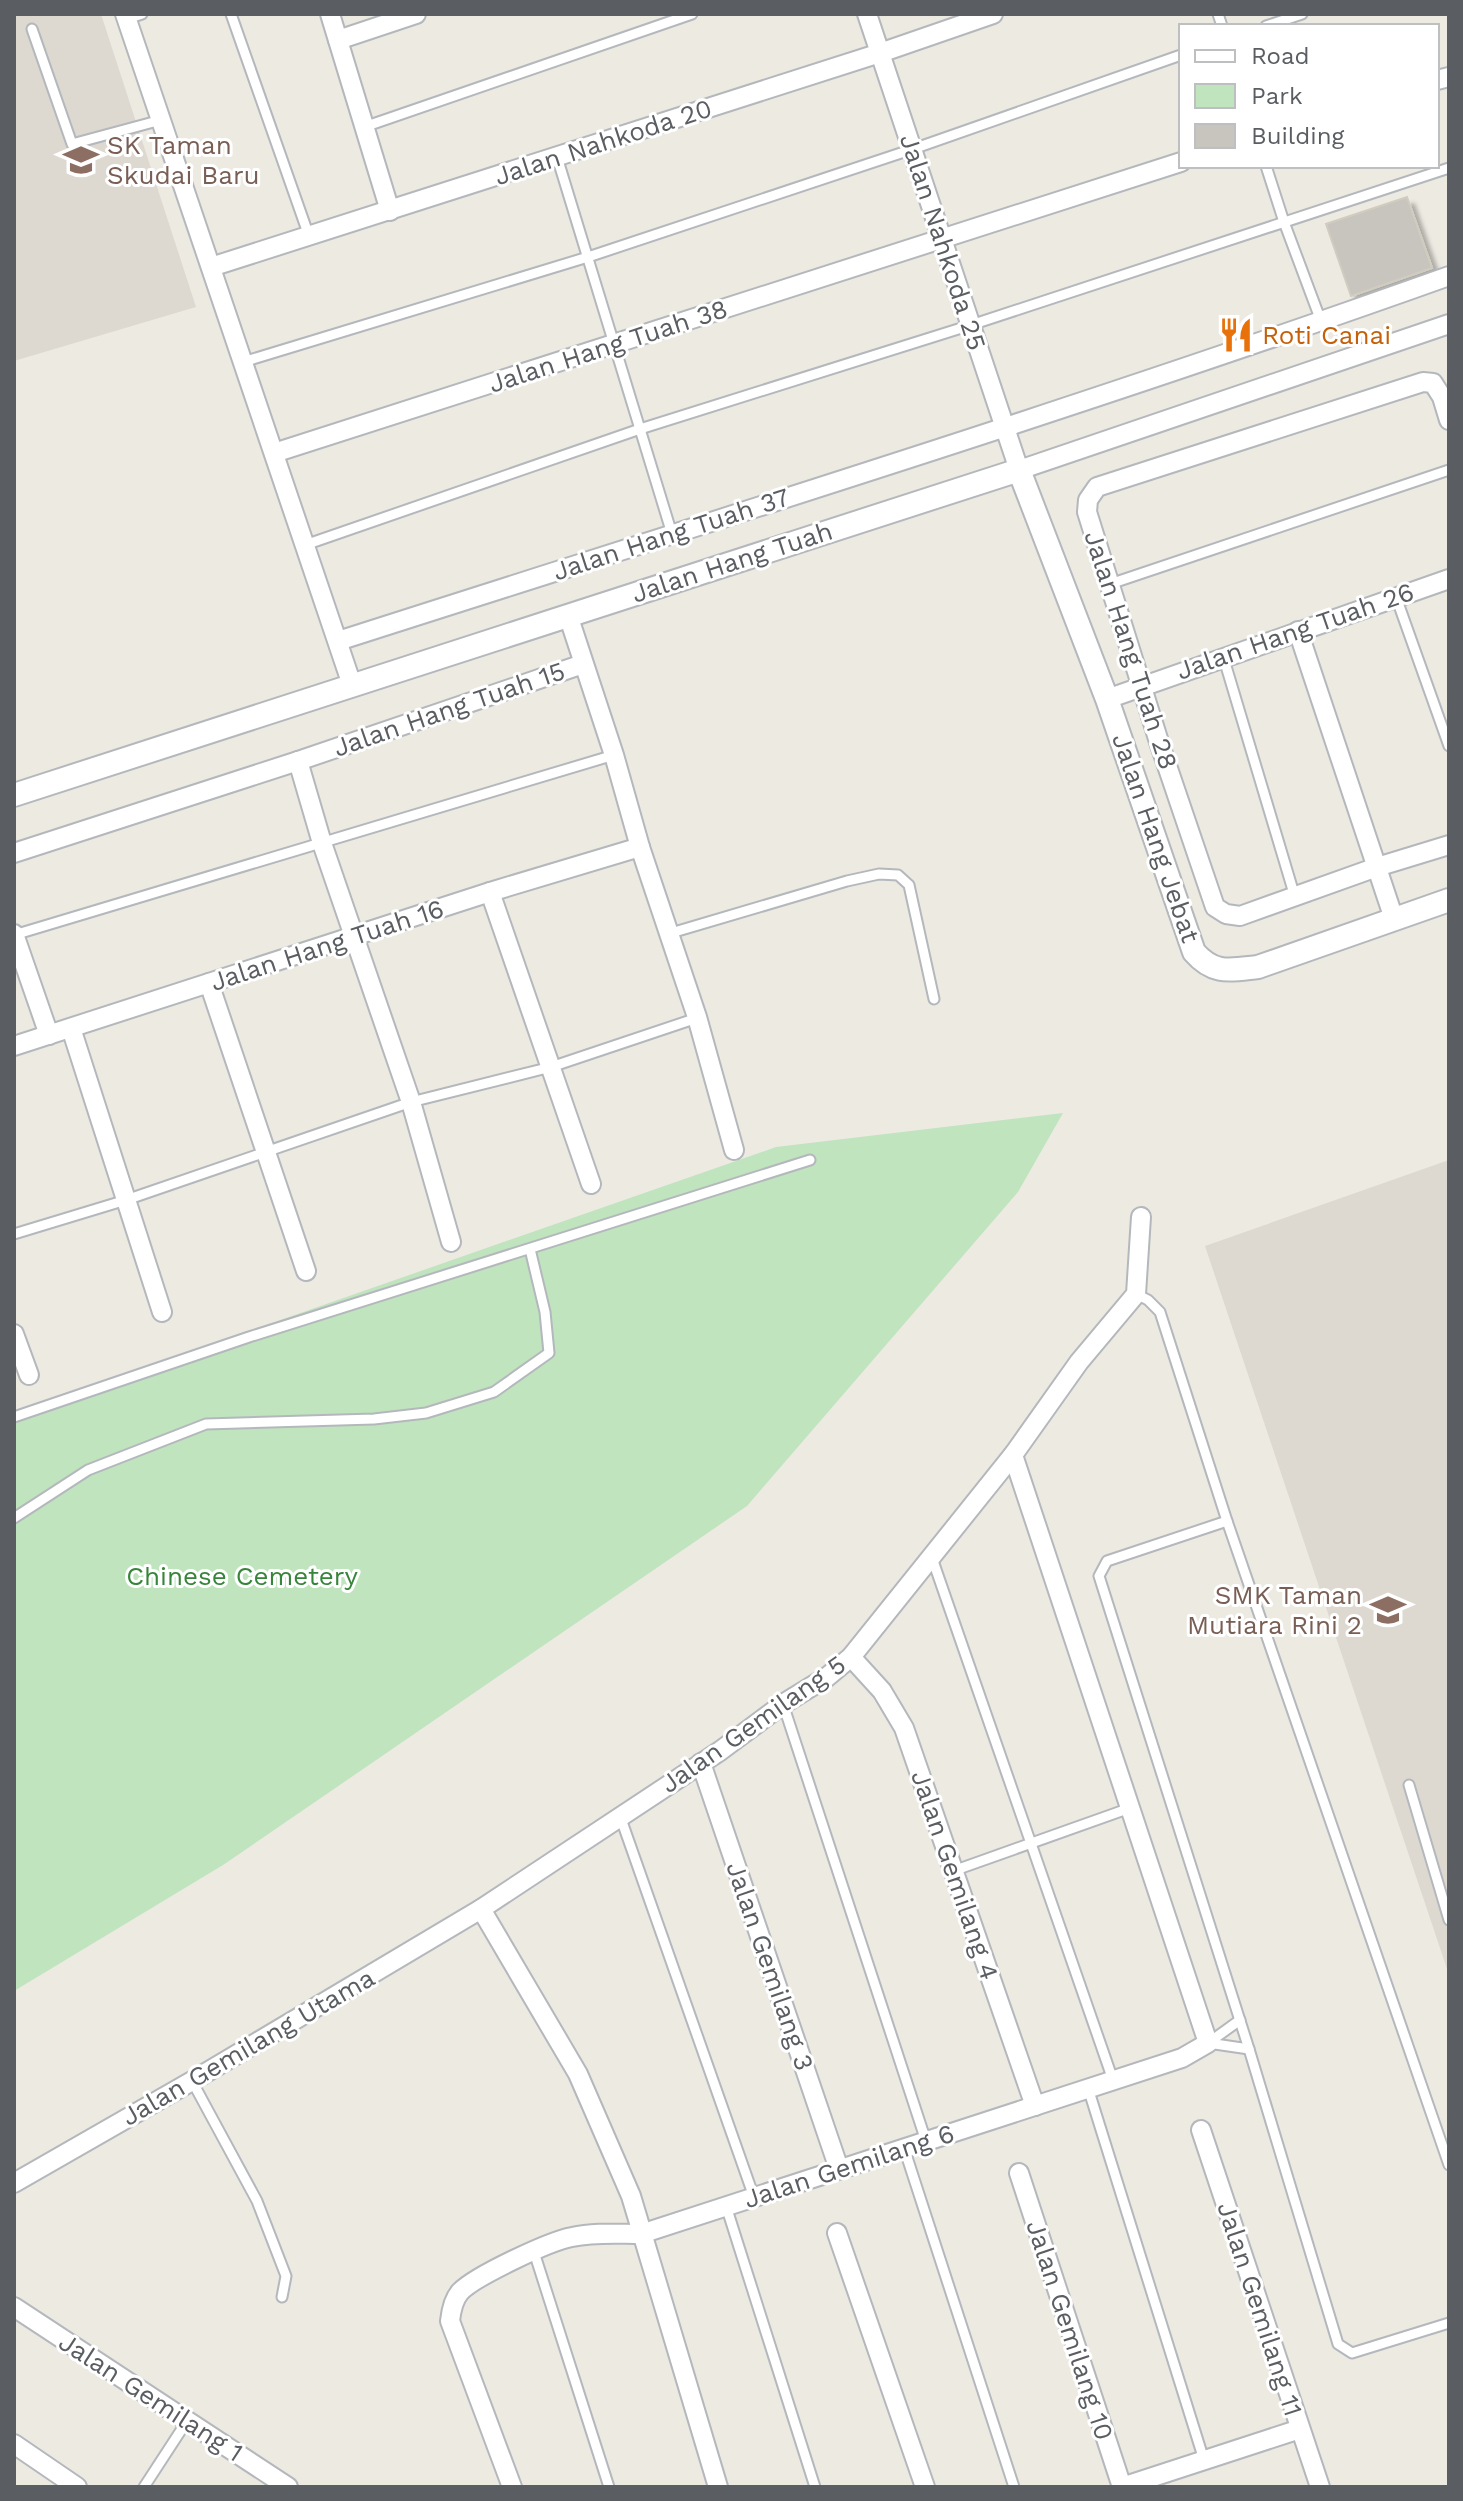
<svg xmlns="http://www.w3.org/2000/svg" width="1463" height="2501" font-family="'Work Sans',sans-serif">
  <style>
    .education { fill: #ddd9d0 }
    .green { fill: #bfe4be }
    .building { fill: #c8c5bf; stroke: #d1ccc0; stroke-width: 2; filter: url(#shadow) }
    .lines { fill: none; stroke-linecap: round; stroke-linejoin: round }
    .service-casing { stroke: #b4b8bc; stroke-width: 13 }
    .minor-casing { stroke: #b4b8bc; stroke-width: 22 }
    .tertiary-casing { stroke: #b4b8bc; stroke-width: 26 }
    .service { stroke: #fff; stroke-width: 9 }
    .minor { stroke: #fff; stroke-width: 18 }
    .tertiary { stroke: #fff; stroke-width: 22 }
    .labels { text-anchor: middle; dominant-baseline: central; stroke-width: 6; stroke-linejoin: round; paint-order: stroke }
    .street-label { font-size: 26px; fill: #5a5e62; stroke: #fff }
    .education-label { font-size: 26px; fill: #785e54; stroke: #fff; text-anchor: start }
    .food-label { font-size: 26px; fill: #c56008; stroke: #fff; text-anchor: start }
    .park-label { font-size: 26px; fill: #37853a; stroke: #fff }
  </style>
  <defs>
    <filter id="shadow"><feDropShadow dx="7" dy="7" stdDeviation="2" flood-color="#0004"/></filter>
  </defs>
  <rect width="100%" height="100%" fill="#edeae2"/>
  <g class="education">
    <path d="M14 14H101L196 307 14 361Z"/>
    <path d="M1449 1160V1975L1205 1246Z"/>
  </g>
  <path class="green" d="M1063 1113 1018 1192 747 1506 223 1865 14 1991V1413L776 1147Z"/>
  <path class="building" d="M1407 197 1432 268 1351 296 1326 224Z"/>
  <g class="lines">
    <g class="service-casing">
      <g id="service">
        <path d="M231 14 309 236"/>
        <path d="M1218 14 1222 26"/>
        <path d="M127 19 142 14"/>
        <path d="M1266 26 1302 14"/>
        <path d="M32 29 72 144 161 120"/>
        <path d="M364 127 692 14"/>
        <path d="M557 157 672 534"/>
        <path d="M1266 166 1284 222 1321 321"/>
        <path d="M243 362 588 257 913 149 1181 55"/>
        <path d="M305 545 640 429 971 325 1449 168"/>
        <path d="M1110 584 1449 470"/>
        <path d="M1396 597 1449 746"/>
        <path d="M1223 656 1295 897"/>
        <path d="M671 933 847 881 879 874 898 875 909 885 934 999"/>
        <path d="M14 935 614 755"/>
        <path d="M14 1234 126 1200 411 1102 551 1067 697 1018"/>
        <path d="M1136 1294 1148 1300 1160 1312 1227 1521 1449 2165"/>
        <path d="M14 1417 249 1337 810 1160"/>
        <path d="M14 1518 88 1470 206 1424 374 1419 426 1413 494 1392 549 1353 545 1312 530 1249"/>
        <path d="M1227 1521 1107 1561 1099 1576 1249 2049 1338 2344 1352 2353 1449 2323"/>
        <path d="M932 1558 1113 2080"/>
        <path d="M783 1704 926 2141"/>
        <path d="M1409 1785 1449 1920"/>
        <path d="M620 1816 754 2197"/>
        <path d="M953 1871 1130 1808"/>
        <path d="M1240 2020 1208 2043 1249 2049"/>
        <path d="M192 2081 257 2201 286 2276 282 2297"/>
        <path d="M1088 2088 1204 2460"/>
        <path d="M904 2148 1014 2487"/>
        <path d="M726 2206 815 2487"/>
        <path d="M534 2252 609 2487"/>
        <path d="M144 2487 187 2421"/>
      </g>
    </g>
    <g class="minor-casing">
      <g id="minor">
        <path d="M125 14 352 685"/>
        <path d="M330 14 390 211"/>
        <path d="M867 14 1019 470 1449 324"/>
        <path d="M338 40 416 14"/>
        <path d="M1437 80 1449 77"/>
        <path d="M211 267 880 53 993 14"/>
        <path d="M1449 420 1442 397 1433 383 1423 382 1097 487 1088 500 1087 512 1159 742 1215 907 1226 914 1240 916 1377 867 1449 845"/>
        <path d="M274 453 1181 162"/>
        <path d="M568 615 614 755 640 847 697 1017 734 1150"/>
        <path d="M1298 631 1394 919"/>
        <path d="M338 641C709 522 1082 407 1449 276"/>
        <path d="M1107 699 1449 579"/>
        <path d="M298 761 322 843 411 1102 451 1242"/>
        <path d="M14 853 298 761 583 664"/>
        <path d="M490 892 591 1184"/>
        <path d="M14 934 49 1035"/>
        <path d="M209 983 306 1271"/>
        <path d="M71 1028 162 1312"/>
        <path d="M14 1046 490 892 640 847"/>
        <path d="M14 1334 29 1375"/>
        <path d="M851 1657 882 1691 904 1728 1035 2106"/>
        <path d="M701 1763 839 2169"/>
        <path d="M481 1909 578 2074 631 2196 718 2487"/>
        <path d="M1201 2130 1320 2487"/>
        <path d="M1019 2173 1122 2487"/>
        <path d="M14 2183 192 2081 481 1909 720 1751 783 1704 827 1677 851 1657 1013 1455 1079 1362 1136 1294 1141 1217"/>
        <path d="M837 2233 925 2487"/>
        <path d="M14 2307 288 2487"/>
        <path d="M14 2444 77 2487"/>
        <path d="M512 2487 450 2321C451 2312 453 2300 460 2292 475 2276 550 2241 572 2237 595 2232 618 2234 641 2234L1182 2058 1208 2043 1013 1455"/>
        <path d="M1122 2487 1300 2429"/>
      </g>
    </g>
    <g class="tertiary-casing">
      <path id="tertiary" d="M14 795 1019 470 1107 699 1194 952C1214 975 1230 970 1258 967L1449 900"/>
    </g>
    <use href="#service" class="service"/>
    <use href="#minor" class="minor"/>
    <use href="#tertiary" class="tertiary"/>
  </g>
  <defs>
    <g id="school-bare" transform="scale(2.76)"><path d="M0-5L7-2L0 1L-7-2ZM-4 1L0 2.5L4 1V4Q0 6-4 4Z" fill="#8d6e63" stroke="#fff" stroke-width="2.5" paint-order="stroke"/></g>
    <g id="restaurant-bare" transform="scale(2.76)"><path d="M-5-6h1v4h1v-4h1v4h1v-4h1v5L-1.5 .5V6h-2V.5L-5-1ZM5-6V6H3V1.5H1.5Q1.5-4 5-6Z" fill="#e8710a" stroke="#fff" stroke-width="2.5" paint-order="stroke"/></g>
  </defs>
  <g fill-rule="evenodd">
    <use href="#school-bare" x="81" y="160"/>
    <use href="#restaurant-bare" x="1236" y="335"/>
    <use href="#school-bare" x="1388" y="1610"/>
  </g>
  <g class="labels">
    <g class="street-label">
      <text transform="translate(603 142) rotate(-18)">Jalan Nahkoda 20</text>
      <text transform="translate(943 242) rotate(72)">Jalan Nahkoda 25</text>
      <text transform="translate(608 346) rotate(-18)">Jalan Hang Tuah 38</text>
      <text transform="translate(671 534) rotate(-18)">Jalan Hang Tuah 37</text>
      <text transform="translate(732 562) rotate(-18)">Jalan Hang Tuah</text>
      <text transform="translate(1295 631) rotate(-19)">Jalan Hang Tuah 26</text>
      <text transform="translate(1131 650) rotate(72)">Jalan Hang Tuah 28</text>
      <text transform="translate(449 709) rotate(-19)">Jalan Hang Tuah 15</text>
      <text transform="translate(1156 838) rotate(71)">Jalan Hang Jebat</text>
      <text transform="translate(327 945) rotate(-18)">Jalan Hang Tuah 16</text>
      <text transform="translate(753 1724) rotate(-35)">Jalan Gemilang 5</text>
      <text transform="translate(955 1875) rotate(71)">Jalan Gemilang 4</text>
      <text transform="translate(770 1966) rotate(71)">Jalan Gemilang 3</text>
      <text transform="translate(248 2047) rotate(-30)">Jalan Gemilang Utama</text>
      <text transform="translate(849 2166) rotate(-18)">Jalan Gemilang 6</text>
      <text transform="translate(1260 2309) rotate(72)">Jalan Gemilang 11</text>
      <text transform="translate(1070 2330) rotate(72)">Jalan Gemilang 10</text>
      <text transform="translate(151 2397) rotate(33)">Jalan Gemilang 1</text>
    </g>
    <g class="education-label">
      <text x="107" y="145">SK Taman<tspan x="107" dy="30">Skudai Baru</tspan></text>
      <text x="1362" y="1595" text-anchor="end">SMK Taman<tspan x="1362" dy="30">Mutiara Rini 2</tspan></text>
    </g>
    <g class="food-label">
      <text x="1262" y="335">Roti Canai</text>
    </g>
    <g class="park-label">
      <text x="242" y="1576">Chinese Cemetery</text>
    </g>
  </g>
  <rect width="1463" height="2501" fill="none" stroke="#5a5e62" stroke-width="32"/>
  <rect x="1179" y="24" width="260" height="144" fill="#ffffff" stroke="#bdbfc0" stroke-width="2"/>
  <rect x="1195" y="50" width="40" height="12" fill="#ffffff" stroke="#bdbfc0" stroke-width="2"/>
  <text x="1251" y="64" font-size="24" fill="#5a5e62">Road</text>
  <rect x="1195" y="84" width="40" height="24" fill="#bfe4be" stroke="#bdbfc0" stroke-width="2"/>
  <text x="1251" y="104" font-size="24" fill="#5a5e62">Park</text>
  <rect x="1195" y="124" width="40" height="24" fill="#c8c5bf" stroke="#bdbfc0" stroke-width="2"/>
  <text x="1251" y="144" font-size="24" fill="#5a5e62">Building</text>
</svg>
